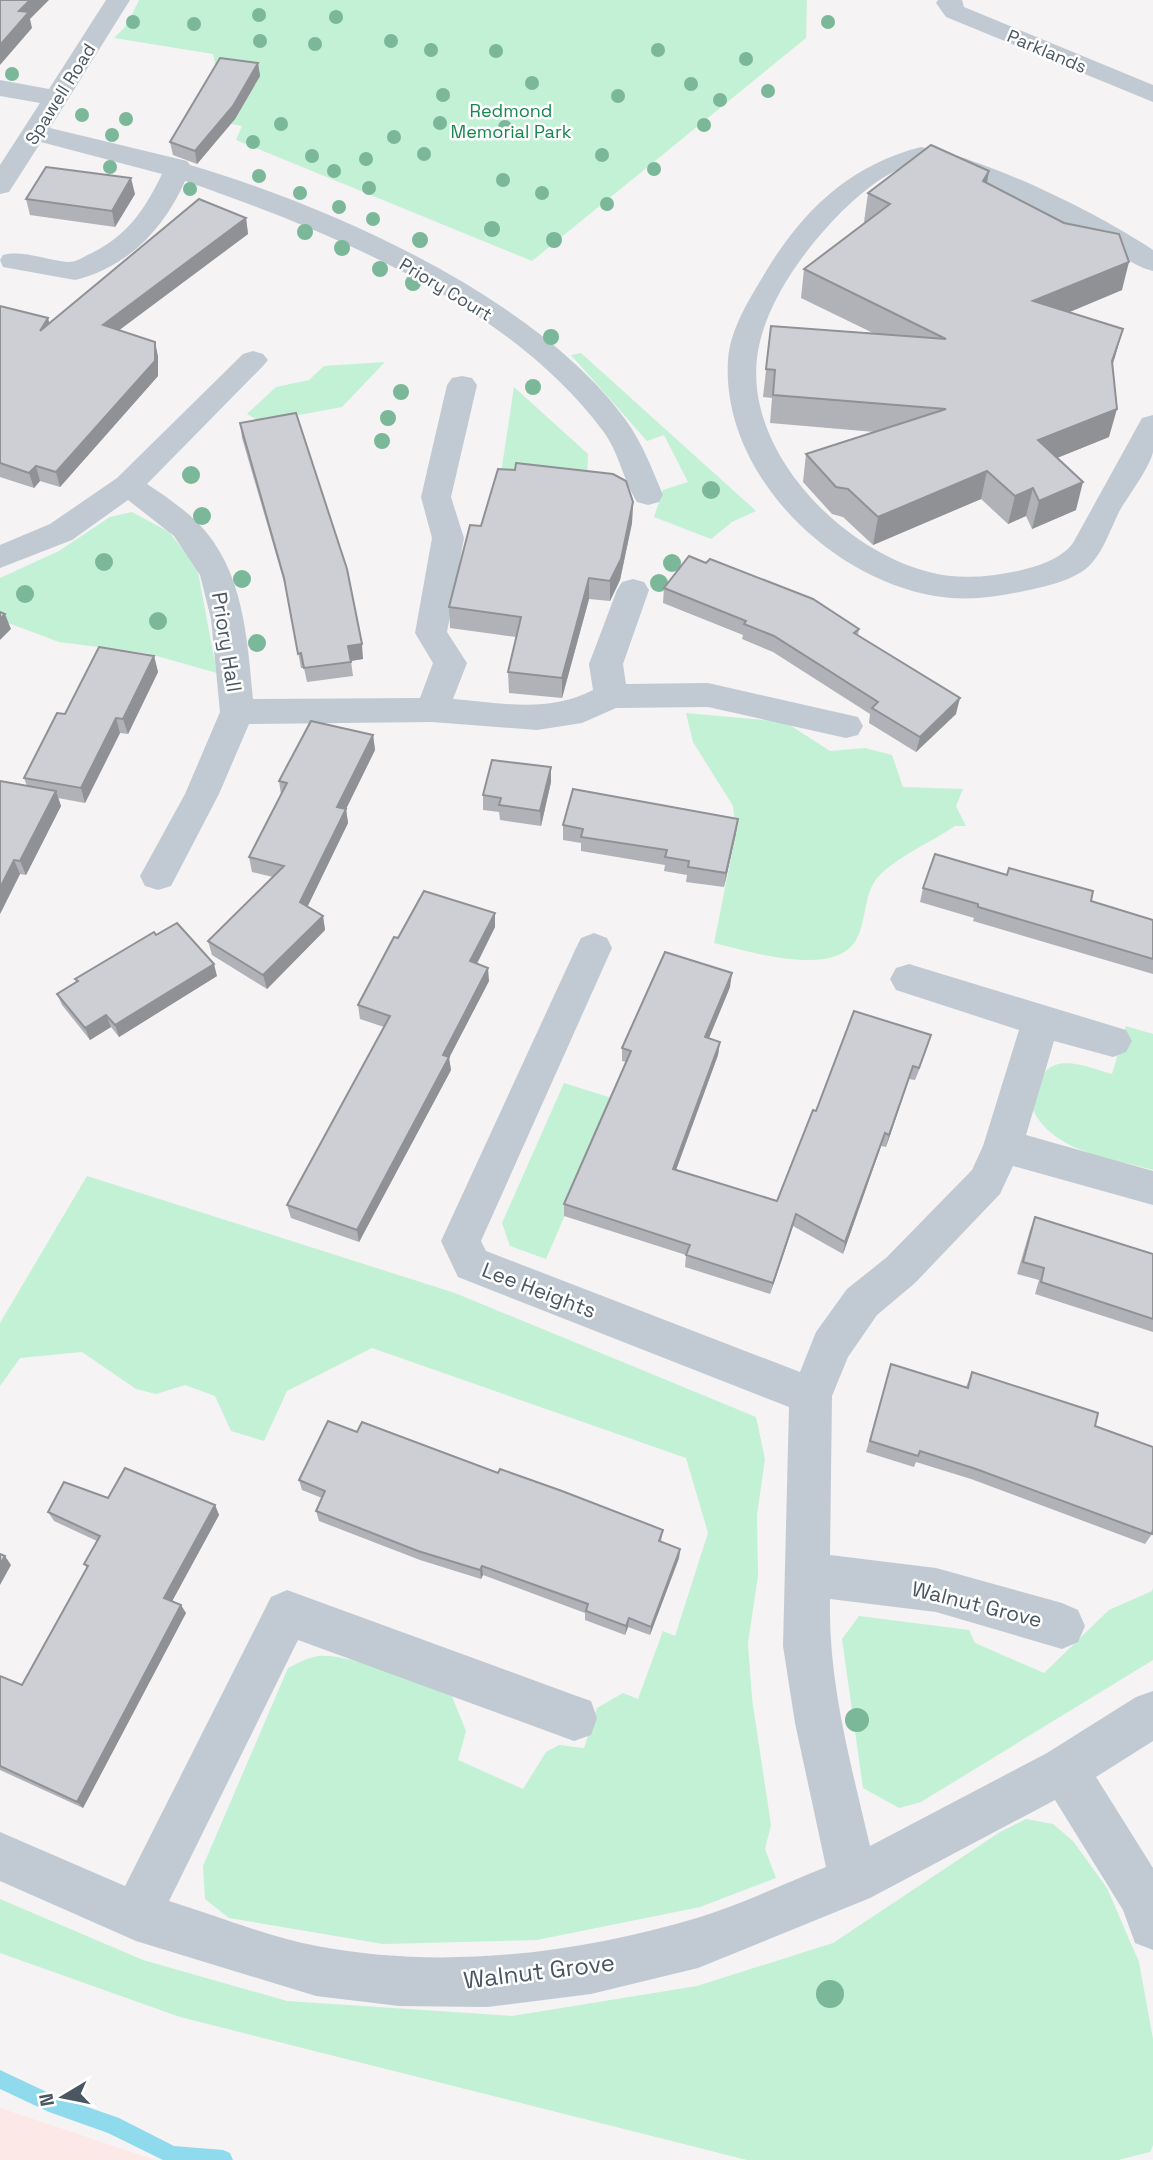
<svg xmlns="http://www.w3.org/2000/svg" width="1153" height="2160" font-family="'Space Grotesk',sans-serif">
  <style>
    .medical { fill: #fce8e6 }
    .green { fill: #c3f1d5 }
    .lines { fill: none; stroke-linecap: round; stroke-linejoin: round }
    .stream { fill: #90daee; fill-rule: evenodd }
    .minor { fill: #c1cad2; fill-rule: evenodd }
    .tree { fill: #7bb799 }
    .wall { fill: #b0b2b7 }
    .shaded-wall { fill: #909195 }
    .building { fill: #cdcfd5; stroke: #909195; stroke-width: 2 }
    .labels { text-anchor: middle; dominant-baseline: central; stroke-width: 5; stroke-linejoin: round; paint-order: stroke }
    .far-street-label { font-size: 18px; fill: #4a5661; stroke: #fff }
    .far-park-label { font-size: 18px; fill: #17864f; stroke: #fff }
    .street-label { font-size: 21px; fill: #4a5661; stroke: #fff }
    .near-street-label { font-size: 24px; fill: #4a5661; stroke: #fff }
  </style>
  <rect width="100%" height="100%" fill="#f5f3f3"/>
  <path class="medical" d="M0 2108 155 2160H0Z"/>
  <g class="green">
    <path d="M139 0H807L806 38 532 261 236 140 242 126 190 116 216 69 213 54 114 38 126 26Z"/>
    <path d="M581 353 756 511 732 522 711 539 654 517 663 490 688 482 664 435 647 441 571 355Z"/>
    <path d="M385 362 342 407 261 422 247 414 276 387 309 380 324 366Z"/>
    <path d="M514 387 588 454 587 482 501 473Z"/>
    <path d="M132 512 169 532 197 567 217 673 146 653 59 642 0 620V578L59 551 110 517Z"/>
    <path d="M686 713 785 722 830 751 865 748 892 755 903 787 963 789 956 806 966 826H955C933 841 895 858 878 877 862 895 868 923 854 943 830 977 748 951 714 943L736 833 733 806 693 742Z"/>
    <path d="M1126 1026 1153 1034V1170C1108 1157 1048 1152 1030 1103 1034 1094 1038 1080 1044 1073 1059 1053 1093 1069 1112 1074Z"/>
    <path d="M564 1083 615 1099 546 1259 510 1246 502 1223Z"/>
    <path d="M87 1176 455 1293 756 1417 765 1459 757 1515 758 1576 748 1643 752 1699 771 1825 765 1849 776 1878 700 1907 537 1940 383 1944 229 1918 205 1899 203 1866 288 1668C298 1663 307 1658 318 1656 351 1653 418 1683 451 1694L466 1731 458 1760 523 1789 546 1752 559 1745 584 1748 597 1708 623 1693 638 1699 663 1631 675 1636 708 1533 686 1458 372 1348 287 1391 264 1441 231 1431 215 1396 185 1385 156 1394 136 1389 82 1352 20 1358 0 1386V1323Z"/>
    <path d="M1153 1588V1660L921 1802 899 1808 863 1788 842 1639 859 1616 969 1630 975 1643 1044 1673 1109 1610 1152 1591Z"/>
    <path d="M1026 1819 1053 1824 1073 1841 1107 1888 1139 1962 1153 2039V2145L1150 2152 1118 2160H747L180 2017 0 1953V1899L143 1960 287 2001 512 2016 697 1986 833 1943 1000 1832Z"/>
  </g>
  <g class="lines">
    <path class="stream" d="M0 2070 53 2095 119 2118 174 2146 223 2150 230 2153 233 2160H163L108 2133 49 2112 0 2089Z"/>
    <g class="minor">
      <path d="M106 0H130L50 128 187 161 190 165C331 206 537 298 625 419 642 442 652 469 663 495L659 502 648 505 637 502C623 480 619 452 603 431 509 304 329 231 185 181 164 229 128 267 75 280L3 267 0 260 3 255C24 250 46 260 67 262 76 263 84 256 92 253 128 235 145 209 162 174L41 142 9 192 0 194V165L40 103 0 96V80L49 89Z"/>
      <path d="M938 0H962L964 7 1153 85V102L946 17 936 3Z"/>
      <path d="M921 147C988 159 1096 212 1153 250V271C1135 267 1119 253 1102 244 1061 220 1018 200 974 181 959 175 942 165 925 164 893 161 849 203 829 225 797 260 763 309 757 358 746 453 842 550 929 572 958 580 989 577 1018 571 1038 566 1060 560 1073 543L1142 418 1153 415C1153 427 1153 441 1153 452 1149 469 1128 496 1119 512 1110 530 1103 553 1088 567 1072 581 1044 587 1024 591 993 598 965 601 935 596 828 578 721 472 728 360 730 329 750 298 765 273 802 211 850 165 921 147Z"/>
      <path d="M253 351 263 354 268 360 263 366 147 484C165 496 183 508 198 523 244 570 247 638 253 699L420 698 433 663 415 633 432 538 421 497 447 385 452 378 462 376 472 378 477 385 451 497 464 538 447 632 467 663 453 699C500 703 550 713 593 690L589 664 617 590 622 582 633 579 644 582 649 590 623 664 626 684 708 683 858 717 863 726 858 735 846 738 708 707 616 708 582 723 537 730 432 722 249 724 219 794 171 886 158 890 145 886 140 876 185 794 220 712 211 619 200 575 174 536 128 500 72 540 0 568V545L50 524 117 478 243 354Z"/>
      <path d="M594 933 607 938 612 948 481 1241 486 1251 800 1372 816 1332 847 1289 887 1257 972 1170 983 1146 1019 1030 896 990 890 979 896 968 909 964 1126 1030 1132 1041 1126 1052 1113 1057 1054 1041 1026 1135 1153 1171V1205L1013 1166 1000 1194 915 1283 877 1315 848 1357 832 1396 830 1555 936 1568 1062 1603 1078 1610 1085 1626 1078 1642 1062 1649 936 1612 830 1599C828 1683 851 1764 870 1846L1047 1753 1136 1697 1153 1691V1741L1096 1777 1153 1868V1950L1135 1943 1123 1910 1055 1800 870 1898 698 1968 591 1994 487 2007 399 2006 316 1996 136 1941 0 1881V1832L125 1886 271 1597 287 1590 574 1695 591 1701 597 1718 591 1735 574 1741 298 1640 169 1901C218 1916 268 1937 317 1946 442 1970 576 1954 697 1918 740 1905 783 1884 826 1867L795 1723 783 1646 789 1407 458 1277 441 1241 576 948 581 938Z"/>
    </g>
  </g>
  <g class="tree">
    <circle cx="259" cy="15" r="7"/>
    <circle cx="336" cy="17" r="7"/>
    <circle cx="133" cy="22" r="7"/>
    <circle cx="828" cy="22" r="7"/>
    <circle cx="194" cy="24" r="7"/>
    <circle cx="260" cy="41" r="7"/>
    <circle cx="391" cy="41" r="7"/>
    <circle cx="315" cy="44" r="7"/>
    <circle cx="431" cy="50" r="7"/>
    <circle cx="658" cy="50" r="7"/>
    <circle cx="496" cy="51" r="7"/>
    <circle cx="746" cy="59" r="7"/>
    <circle cx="12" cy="74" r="7"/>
    <circle cx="532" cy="83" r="7"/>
    <circle cx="691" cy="84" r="7"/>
    <circle cx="768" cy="91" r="7"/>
    <circle cx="443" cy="95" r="7"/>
    <circle cx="618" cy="96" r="7"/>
    <circle cx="720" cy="100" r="7"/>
    <circle cx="82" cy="115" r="7"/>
    <circle cx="126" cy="119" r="7"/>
    <circle cx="440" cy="123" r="7"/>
    <circle cx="281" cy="124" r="7"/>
    <circle cx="704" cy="125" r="7"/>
    <circle cx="505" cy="127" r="7"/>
    <circle cx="112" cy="135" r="7"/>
    <circle cx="394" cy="137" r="7"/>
    <circle cx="253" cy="142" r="7"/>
    <circle cx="424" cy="154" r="7"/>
    <circle cx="602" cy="155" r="7"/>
    <circle cx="312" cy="156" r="7"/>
    <circle cx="366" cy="159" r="7"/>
    <circle cx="110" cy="167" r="7"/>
    <circle cx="654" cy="169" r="7"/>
    <circle cx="334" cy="171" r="7"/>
    <circle cx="259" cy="176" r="7"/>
    <circle cx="503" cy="180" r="7"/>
    <circle cx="369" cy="188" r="7"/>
    <circle cx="190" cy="189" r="7"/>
    <circle cx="300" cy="193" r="7"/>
    <circle cx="542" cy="193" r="7"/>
    <circle cx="607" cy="204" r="7"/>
    <circle cx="339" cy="207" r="7"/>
    <circle cx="373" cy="219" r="7"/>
    <circle cx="492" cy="229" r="8"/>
    <circle cx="305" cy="232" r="8"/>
    <circle cx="420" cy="240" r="8"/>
    <circle cx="554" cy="240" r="8"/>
    <circle cx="342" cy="248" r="8"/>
    <circle cx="380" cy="269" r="8"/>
    <circle cx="413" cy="283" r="8"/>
    <circle cx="551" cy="337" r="8"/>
    <circle cx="533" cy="387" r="8"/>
    <circle cx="401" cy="392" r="8"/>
    <circle cx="388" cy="418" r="8"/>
    <circle cx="382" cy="441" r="8"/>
    <circle cx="191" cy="475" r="9"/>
    <circle cx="711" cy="490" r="9"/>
    <circle cx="202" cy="516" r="9"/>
    <circle cx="104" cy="562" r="9"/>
    <circle cx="672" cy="563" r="9"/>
    <circle cx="242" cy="579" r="9"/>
    <circle cx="659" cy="583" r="9"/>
    <circle cx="25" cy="594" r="9"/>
    <circle cx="158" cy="621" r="9"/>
    <circle cx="257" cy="643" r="9"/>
    <circle cx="857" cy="1720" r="12"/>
    <circle cx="830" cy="1994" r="14"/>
  </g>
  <g class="wall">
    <path d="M258 63 260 76 235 119 197 164 173 155 170 142Z"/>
    <path d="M989 171 987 183 1122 290 1069 312 1123 329 1112 366 1109 437 1057 458 1076 510 1032 529 1026 516 1008 524 981 499 873 545 843 517 832 514 803 482 806 454 875 432 770 423 772 398 763 397 771 326 873 333 801 298 804 269 865 222H864L868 193Z"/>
    <path d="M135 194 115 227 30 215 26 199Z"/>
    <path d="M246 218 248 234 119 330 155 342 158 357V376L60 487 40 481 34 488 0 477V306L49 323Z"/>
    <path d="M240 423 363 659 351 661 353 676 307 682 304 668H301L287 592 242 438Z"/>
    <path d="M633 502 632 523 620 580 610 601 589 599 562 698 509 693 508 672 516 637 450 628 449 607 481 526Z"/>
    <path d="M664 588 859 629 858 636 956 714 916 752 869 723 870 714 773 652 742 639 743 635 663 603Z"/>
    <path d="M154 656 158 672 128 734 120 733 85 803 58 798 61 806 26 875 20 874 0 914 27 786 24 778 65 714Z"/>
    <path d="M373 735 375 750 346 809 348 823 307 907 323 916 325 930 267 989 212 955 208 941 273 877 252 872 249 857 281 794 279 781Z"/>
    <path d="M551 782 541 826 500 820 499 812 483 810V795Z"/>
    <path d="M563 825 736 833 724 887 686 882 687 875 664 871 665 865 581 851V843L563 840Z"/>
    <path d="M923 888 1153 920V974L973 921 974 918 920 902Z"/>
    <path d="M495 913V927L477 964 489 981 449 1058 451 1070 359 1242 291 1218 287 1205 384 1027 360 1019 358 1005 398 938Z"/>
    <path d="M156 935 217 976 119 1037 111 1027 90 1040 62 1005 57 994 77 982 75 979Z"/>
    <path d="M730 987 709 1038 720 1042 718 1055 676 1170 777 1201 816 1111 927 1048 915 1080 909 1079 886 1147 881 1146 843 1254 793 1226 770 1294 685 1267 686 1255 564 1216V1204L626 1062 622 1061V1048Z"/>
    <path d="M1035 1217 1153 1254V1332L1035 1294 1039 1280 1017 1274 1030 1230Z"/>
    <path d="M891 1364 966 1387 972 1372 1095 1426 1152 1534 1145 1544 971 1479 916 1462 914 1467 866 1452Z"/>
    <path d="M357 1432 498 1473 663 1530 661 1542 680 1549 679 1558 650 1635 628 1627 625 1635 585 1620V1613L483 1575 481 1579 420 1560 319 1521 316 1511 322 1498 302 1490 299 1480Z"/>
    <path d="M108 1498 215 1505 219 1515 172 1601 186 1613 83 1808 0 1770V1676L22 1685 87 1568 84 1564 97 1541 54 1521 48 1512Z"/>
  </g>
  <g class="shaded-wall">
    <path d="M30 0H49L30 19 32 28 0 65V45L19 11Z"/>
    <path d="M258 63 260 76 235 119 197 164 195 151Z"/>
    <path d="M989 171 984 199 983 181Z"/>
    <path d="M131 178 135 194 115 227 112 211Z"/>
    <path d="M246 218 248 234 106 340 103 325Z"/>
    <path d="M1129 262 1122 290 1027 330 1033 301Z"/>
    <path d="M48 318 52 333 40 331Z"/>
    <path d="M1123 329 1115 357 1104 389 1112 361Z"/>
    <path d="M155 342 158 357V376L60 487 56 472Z"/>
    <path d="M1117 409 1109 437 1032 468 1038 440Z"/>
    <path d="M36 466 40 481 34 488 29 473Z"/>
    <path d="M987 471 981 499 873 545 878 517Z"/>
    <path d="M1083 482 1076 510 1032 529 1039 501Z"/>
    <path d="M1033 488 1026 516 1008 524 1015 496Z"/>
    <path d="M633 502 632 523 620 580 610 601V581Z"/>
    <path d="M589 578V599L562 698V678Z"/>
    <path d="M5 614 11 629 0 640V619Z"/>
    <path d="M362 644 363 659 350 661 348 646Z"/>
    <path d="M154 656 158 672 128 734 123 719Z"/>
    <path d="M960 698 956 714 916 752 920 737Z"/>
    <path d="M116 718 120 733 85 803 81 788Z"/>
    <path d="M373 735 375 750 346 809 348 823 303 916 300 902 337 807Z"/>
    <path d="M551 767V782L541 826 540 811Z"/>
    <path d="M56 791 61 806 26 875 20 861Z"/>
    <path d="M738 819 736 833 724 887 726 873Z"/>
    <path d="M14 860 20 874 0 914V888Z"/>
    <path d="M495 913V927L471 975 470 961Z"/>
    <path d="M323 916 325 930 267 989 263 975Z"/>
    <path d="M214 964 217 976 119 1037 115 1025Z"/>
    <path d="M488 968 489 981 449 1058 451 1070 359 1242 357 1230 443 1055Z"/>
    <path d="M732 973 730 987 704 1050 705 1037Z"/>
    <path d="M106 1015 111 1027 90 1040 85 1028Z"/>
    <path d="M931 1035 927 1048 915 1080 919 1068Z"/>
    <path d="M720 1042 718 1055 672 1181 673 1169Z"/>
    <path d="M913 1066 909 1079 886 1147 889 1135Z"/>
    <path d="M885 1133 881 1146 843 1254 845 1242Z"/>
    <path d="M796 1214 793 1226 770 1294 773 1283Z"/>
    <path d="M215 1505 219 1515 169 1607 164 1598Z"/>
    <path d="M680 1549 679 1558 650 1635 651 1627Z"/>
    <path d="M5 1556 11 1565 0 1585V1564Z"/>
    <path d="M482 1566 483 1575 481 1579 480 1570Z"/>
    <path d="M181 1605 186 1613 83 1808 77 1802Z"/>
    <path d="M629 1618 628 1627 625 1635 626 1626Z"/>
  </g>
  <g class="building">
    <path d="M0 0H30L19 11 29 12 0 45Z"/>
    <path d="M220 58 258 63 233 106 195 151 170 142Z"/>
    <path d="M931 145 989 171 983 181 1064 223 1119 234 1129 262 1033 301 1123 329 1112 361 1117 409 1038 440 1083 482 1039 501 1033 488 1015 496 987 471 878 517 848 489 836 487 806 454 946 409 773 395 775 370 766 369 771 326 946 339 804 269 890 204 868 193Z"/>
    <path d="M46 167 131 178 112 211 26 199Z"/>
    <path d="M199 199 246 218 103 325 155 342V361L56 472 36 466 29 473 0 463V306L48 318 40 331Z"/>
    <path d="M296 413 347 569 362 644 348 646 351 662 304 668 301 653 298 654 284 578 240 423Z"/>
    <path d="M516 463 613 474 626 481 633 502 621 559 610 581 589 578 562 678 508 672 521 617 449 607 470 525 481 526 498 469 515 470Z"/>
    <path d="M689 556 706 563 710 559 813 599 859 629 854 633 960 698 920 737 872 708 878 702 774 636 744 624 746 621 664 588Z"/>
    <path d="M0 612 5 614 0 619Z"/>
    <path d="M99 647 154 656 123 719 116 718 81 788 24 778 57 713 65 714Z"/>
    <path d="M311 721 373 735 337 807 346 809 300 902 323 916 263 975 208 941 284 866 249 857 287 783 279 781Z"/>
    <path d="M492 760 551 767 540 811 499 805 501 798 483 795Z"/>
    <path d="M0 781 56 791 20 861 14 860 0 888Z"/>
    <path d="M573 789 738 819 726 873 688 867 689 861 665 857 667 850 581 837 583 829 563 825Z"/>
    <path d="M935 854 1007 875 1009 868 1093 891 1091 901 1153 920V959L978 907V904L923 888Z"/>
    <path d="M424 891 495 913 470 961 488 968 443 1055 449 1057 357 1230 287 1205 390 1016 358 1005 394 937 398 938Z"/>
    <path d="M177 923 214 964 115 1025 106 1015 85 1028 57 994 78 981 75 979 154 932 156 935Z"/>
    <path d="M665 952 732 973 705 1037 720 1042 673 1169 777 1201 813 1110 816 1111 854 1011 931 1035 919 1068 913 1066 889 1135 885 1133 845 1242 796 1214 773 1283 686 1255 690 1245 564 1204 631 1051 622 1048Z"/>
    <path d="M1035 1217 1153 1254V1319L1041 1282 1044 1268 1023 1262Z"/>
    <path d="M891 1364 968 1388 972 1372 1098 1413 1095 1426 1153 1447V1529L1152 1534 976 1469 920 1451 918 1456 870 1441Z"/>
    <path d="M328 1421 357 1432 362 1422 498 1473 500 1469 562 1491 663 1530 659 1541 680 1549 651 1627 629 1618 626 1626 586 1611 588 1604 482 1566 480 1570 418 1551 316 1511 325 1491 299 1480Z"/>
    <path d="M125 1468 215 1505 164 1598 181 1605 77 1802 0 1766V1676L22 1685 88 1566 84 1564 100 1536 48 1512 64 1482 108 1498Z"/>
    <path d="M0 1554 5 1556 0 1564Z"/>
  </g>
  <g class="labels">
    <g class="far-street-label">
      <text transform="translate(1047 51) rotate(23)">Parklands</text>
      <text transform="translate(60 94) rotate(-58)">Spawell Road</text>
      <text transform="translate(446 289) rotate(31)">Priory Court</text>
    </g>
    <g class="far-park-label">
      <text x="511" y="110">Redmond<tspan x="511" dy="21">Memorial Park</tspan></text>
    </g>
    <g class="street-label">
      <text transform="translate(227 642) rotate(81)">Priory Hall</text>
      <text transform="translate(539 1290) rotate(21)">Lee Heights</text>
      <text transform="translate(977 1604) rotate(14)">Walnut Grove</text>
    </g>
    <g class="near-street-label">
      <text transform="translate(539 1971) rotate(-7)">Walnut Grove</text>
    </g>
  </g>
  <g transform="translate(63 2097) rotate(260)" stroke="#ffffff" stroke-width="5" paint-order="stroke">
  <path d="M0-5L12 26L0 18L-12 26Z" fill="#4a5661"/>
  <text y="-10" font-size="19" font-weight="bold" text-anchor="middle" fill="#4a5661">N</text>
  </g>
</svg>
